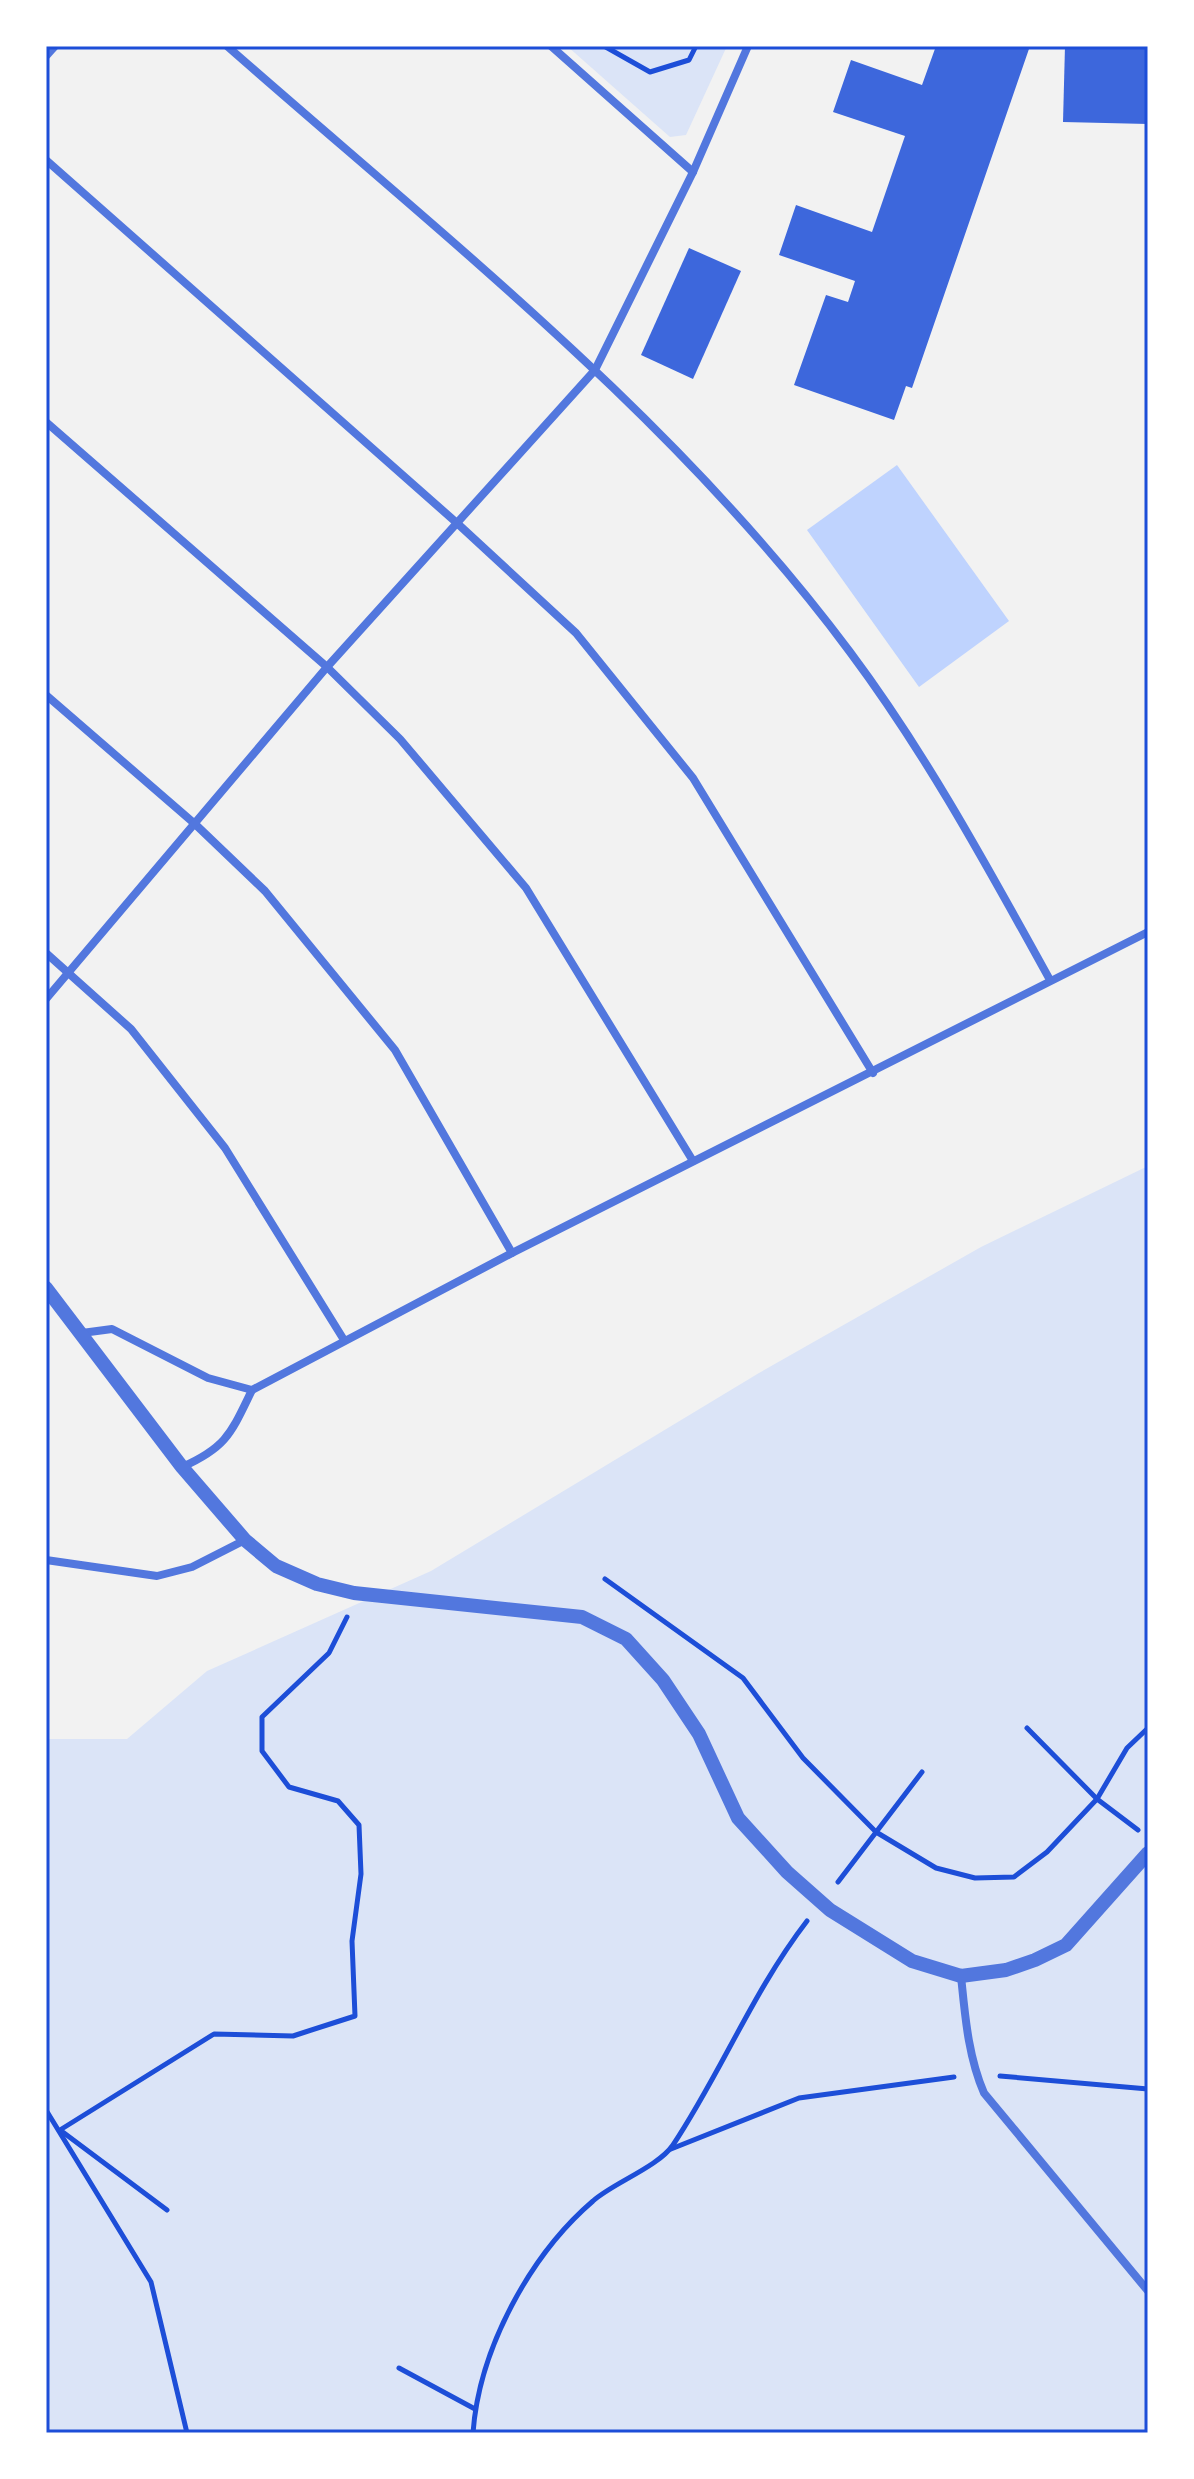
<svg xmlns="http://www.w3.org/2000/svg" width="1194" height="2479" font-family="'PT Sans Narrow',sans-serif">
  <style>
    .green { fill: #dbe4f7 }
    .water { fill: #bfd3fe }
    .building { fill: #3d67dc }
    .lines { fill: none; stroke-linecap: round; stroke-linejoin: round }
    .path { stroke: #1d4ed8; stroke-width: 5 }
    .minor { stroke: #5277de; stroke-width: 8 }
    .tertiary { stroke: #5277de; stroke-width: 14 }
    .neatline { fill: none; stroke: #1d4ed8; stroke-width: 3 }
  </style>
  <rect width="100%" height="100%" fill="#f2f2f2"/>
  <g class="green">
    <path d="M567 46H727L686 135 670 137Z"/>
    <path d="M1148 1166V2433H46V1739H127L207 1671 431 1571 759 1373 981 1247Z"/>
  </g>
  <path class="water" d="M897 465 1009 621 919 687 807 530Z"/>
  <g class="building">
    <path d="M936 46H1030L912 388 906 386 894 420 794 385 826 295 848 302 855 281 779 255 796 205 872 232 905 136 833 112 851 60 922 85Z"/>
    <path d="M1065 46H1148V124L1063 122Z"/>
    <path d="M689 248 741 271 693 379 641 355Z"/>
  </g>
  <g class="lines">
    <g class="path">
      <path d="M604 46 650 72 689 60 696 46"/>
      <path d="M605 1579 743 1678 803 1758 876 1832 936 1868 975 1878 1014 1877 1047 1852 1097 1799 1127 1748 1148 1728"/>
      <path d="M1027 1728 1097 1799 1138 1830"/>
      <path d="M838 1882 922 1772"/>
      <path d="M1000 2076 1148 2089"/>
      <path d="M46 2110 151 2282 187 2433"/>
      <path d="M671 2149 799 2098 954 2077"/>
      <path d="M167 2210 60 2130 214 2034 293 2036 355 2016 352 1941 361 1874 359 1825 338 1801 289 1787 262 1751V1717L329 1653 347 1617"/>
      <path d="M399 2368 475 2409"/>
      <path d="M473 2433C479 2349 530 2255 593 2201 613 2183 658 2167 673 2145 721 2073 753 1991 807 1921"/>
    </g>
    <g class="minor">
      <path d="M227 46C444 237 677 419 850 652 927 755 988 868 1050 980"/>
      <path d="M551 46 693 172"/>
      <path d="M46 56 55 46"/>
      <path d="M46 160 458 524 576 633 693 778 873 1073"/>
      <path d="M46 422 327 667 400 739 526 888 693 1161"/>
      <path d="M46 695 195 824 265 891 395 1050 512 1253"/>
      <path d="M46 953 131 1029 225 1148 344 1340"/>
      <path d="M46 999 327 667 595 370 693 172 748 46"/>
      <path d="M82 1333 112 1329 208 1378 252 1390"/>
      <path d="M182 1467C227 1447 231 1433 252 1390L512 1253 1148 932"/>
      <path d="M46 1560 157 1576 192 1567 245 1540"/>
      <path d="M961 1976C965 2015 968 2056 984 2093L1148 2291"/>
    </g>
    <path class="tertiary" d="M46 1288 182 1467 245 1540 276 1566 317 1584 354 1593 582 1617 626 1639 663 1680 699 1734 738 1818 787 1872 830 1910 912 1961 961 1976 1006 1970 1035 1960 1066 1945 1148 1853"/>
  </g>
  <rect width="1194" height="2479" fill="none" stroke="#ffffff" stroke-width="96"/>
  <rect x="48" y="48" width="1098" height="2383" class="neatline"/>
</svg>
